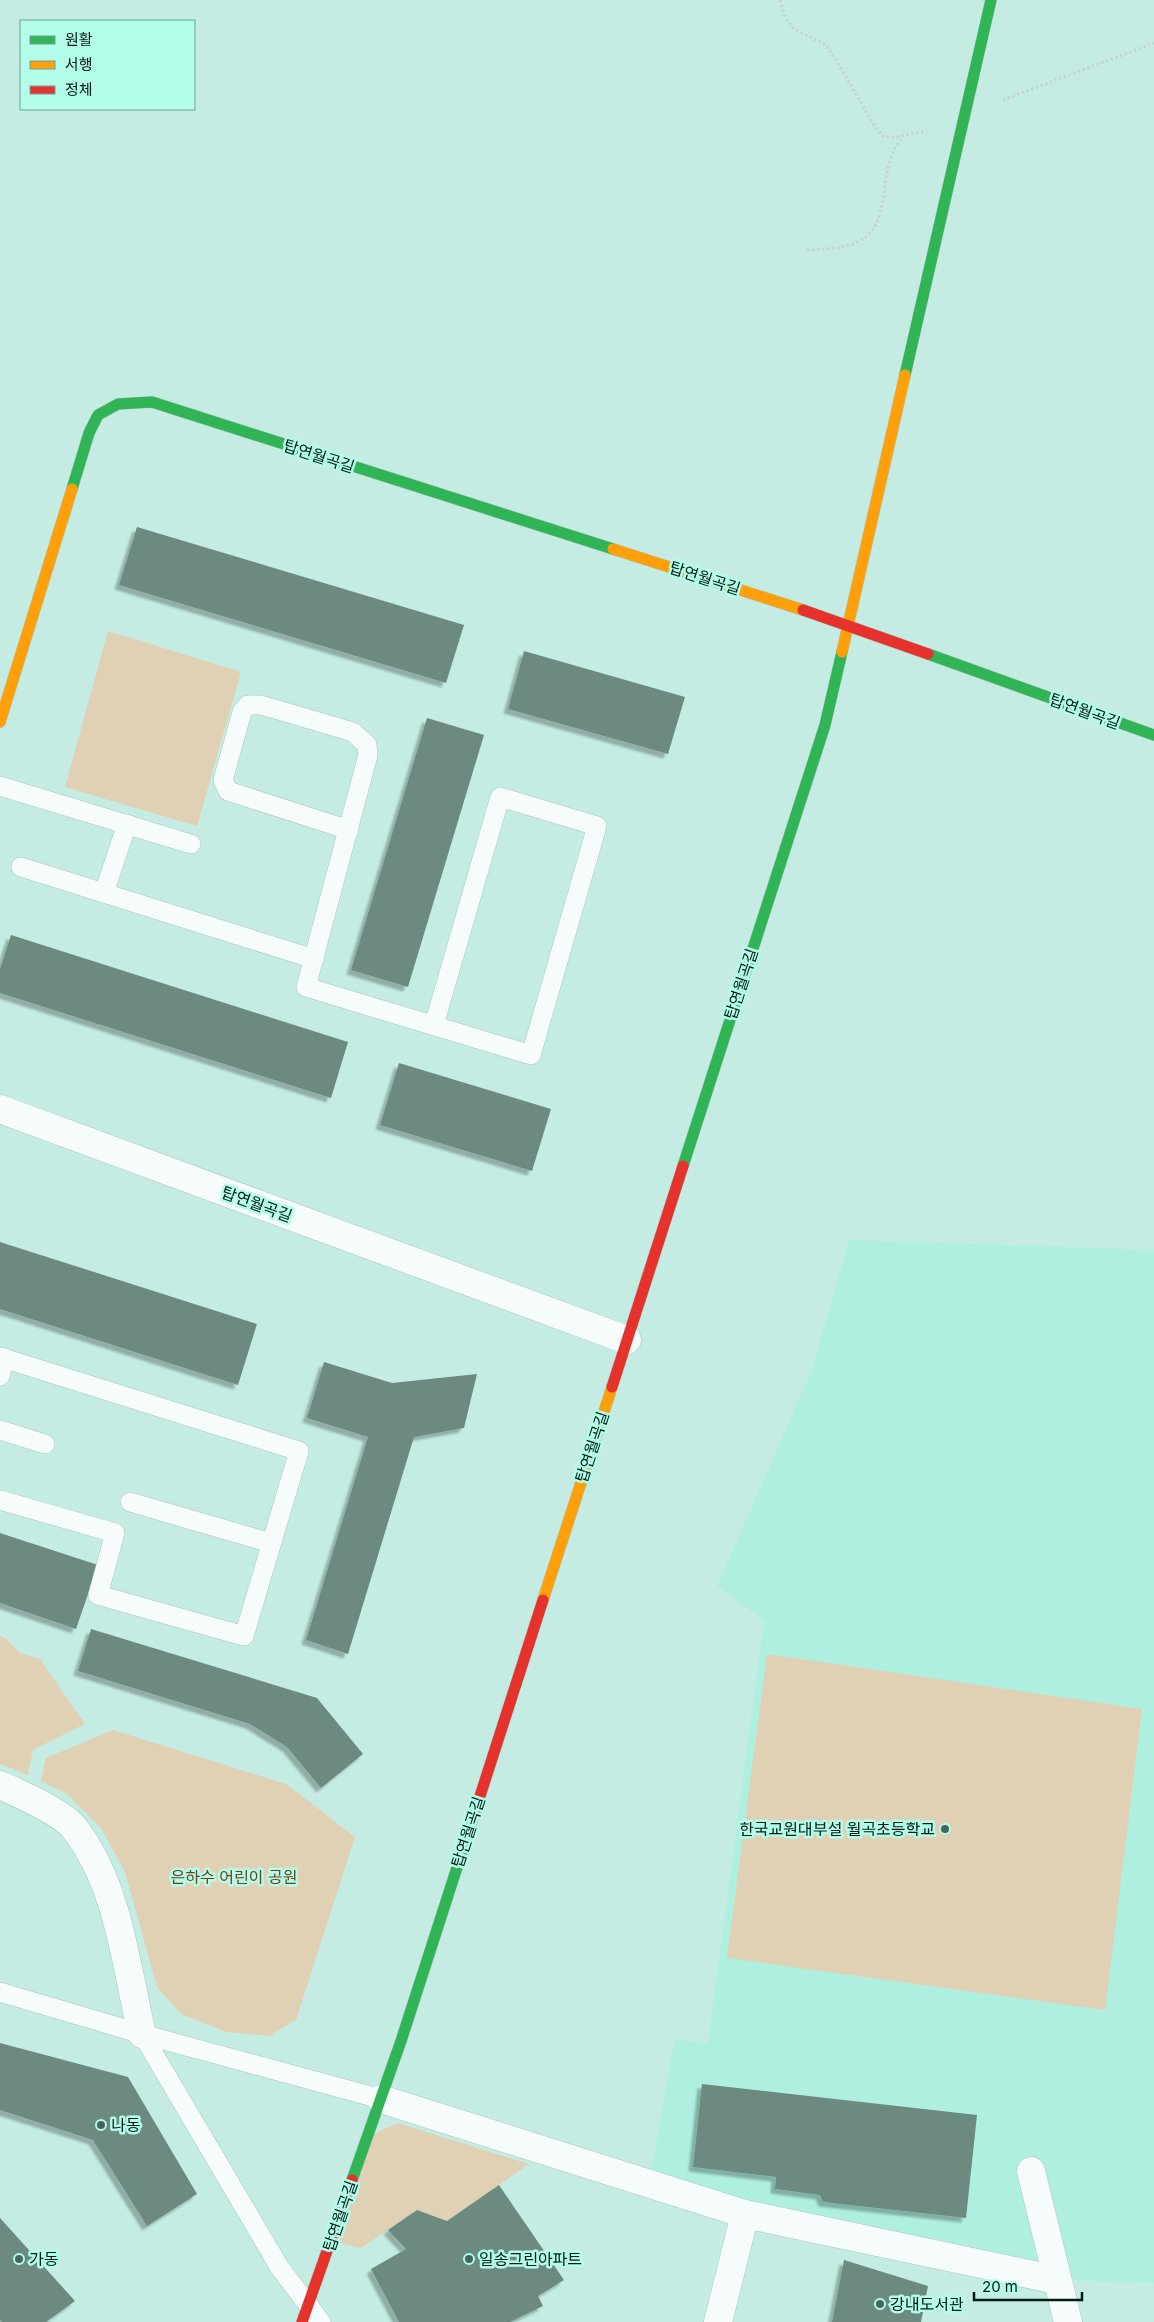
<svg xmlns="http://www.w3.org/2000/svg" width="1154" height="2322" font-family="Inter,'Noto Sans KR',sans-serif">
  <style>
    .built { fill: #afefdf }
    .green { fill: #e0d0b4 }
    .building { fill: #6d8a80; filter: url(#shadow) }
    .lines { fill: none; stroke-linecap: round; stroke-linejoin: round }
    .lane-casing { stroke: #a8c7bf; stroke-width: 20 }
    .street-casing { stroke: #a8c7bf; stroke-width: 29 }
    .fast-casing { stroke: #a8c7bf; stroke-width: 12 }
    .slow-casing { stroke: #a8c7bf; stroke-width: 12 }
    .jam-casing { stroke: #a8c7bf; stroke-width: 12 }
    .path { stroke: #c7d3d0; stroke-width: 3; stroke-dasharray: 2.5 2.5; stroke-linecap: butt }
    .lane { stroke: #f6fcfb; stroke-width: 19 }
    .street { stroke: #f6fcfb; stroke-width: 28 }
    .fast { stroke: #30b455; stroke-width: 11 }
    .slow { stroke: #ff9f0a; stroke-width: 11 }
    .jam { stroke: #e5322d; stroke-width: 11 }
    .poi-dot { fill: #45655d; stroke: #b4fcea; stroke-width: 2 }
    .labels { text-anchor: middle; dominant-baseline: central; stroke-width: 5; stroke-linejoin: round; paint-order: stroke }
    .street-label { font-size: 16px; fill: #001c16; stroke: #b4fcea }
    .poi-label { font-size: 16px; fill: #001c16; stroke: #b4fcea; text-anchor: start }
    .park-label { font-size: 16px; fill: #724016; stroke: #b4fcea }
  </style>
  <defs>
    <filter id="shadow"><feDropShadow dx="-4.5" dy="4.5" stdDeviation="1" flood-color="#0004"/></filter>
  </defs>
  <rect width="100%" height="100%" fill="#c4ece2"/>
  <path class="built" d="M849 1240 1154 1250V2283L1073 2280 730 2199 651 2172 675 2039 708 2043 764 1620 717 1586 812 1370Z"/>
  <g class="green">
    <path d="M108 631 241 672 197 826 65 787Z"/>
    <path d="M0 1636 5 1638 20 1653 40 1659 85 1724 33 1750 28 1775 0 1764Z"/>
    <path d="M767 1654 1142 1709 1105 2010 727 1958Z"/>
    <path d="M113 1730 286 1784 355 1837 296 2020 269 2036 227 2032 181 2014 157 1987 125 1872 101 1828 67 1794 41 1781 46 1758Z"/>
    <path d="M398 2123 529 2164 447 2221 417 2210 361 2248 329 2240 365 2138Z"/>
  </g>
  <g class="building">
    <path d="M137 527 464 625 446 683 119 585Z"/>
    <path d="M524 651 685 697 668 754 508 709Z"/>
    <path d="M427 718 484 735 408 987 351 970Z"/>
    <path d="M11 935 348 1042 331 1098 0 993V969Z"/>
    <path d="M399 1063 551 1109 532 1171 380 1125Z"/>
    <path d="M0 1242 257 1324 238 1385 0 1309Z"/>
    <path d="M324 1362 392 1383 477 1374 464 1428 414 1437 348 1654 306 1640 368 1437 307 1418Z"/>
    <path d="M0 1533 98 1565 76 1629 0 1603Z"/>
    <path d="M91 1629 317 1698 363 1754 321 1788 287 1747 250 1724 78 1671Z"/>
    <path d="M0 2043 128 2077 197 2194 147 2226 93 2140 0 2110Z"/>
    <path d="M702 2084 977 2115 966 2218 823 2202 820 2195 775 2189 776 2177 693 2167Z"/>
    <path d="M499 2185 564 2280 538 2296 543 2306 510 2322H399L371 2269 406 2249 388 2230 417 2210 447 2221Z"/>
    <path d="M0 2218 75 2301 46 2322H2L0 2320Z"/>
    <path d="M844 2260 928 2286 921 2322H832Z"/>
  </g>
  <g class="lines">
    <g class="lane-casing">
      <g id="lane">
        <path d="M0 786 191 844"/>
        <path d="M349 830 228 791 223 780 242 712 248 705H261L353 732 367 745 368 755 306 987 531 1055 597 826 500 797 434 1025"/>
        <path d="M21 867 314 959"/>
        <path d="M104 893 127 824"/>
        <path d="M0 1357 299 1451 244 1636 98 1595 115 1533 0 1500"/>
        <path d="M0 1376 5 1358"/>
        <path d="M0 1430 45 1444"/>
        <path d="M130 1502 271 1543"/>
        <path d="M0 1992 142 2034 280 2268 321 2322"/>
        <path d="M142 2034 381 2099"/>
      </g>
    </g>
    <g class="street-casing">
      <g id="street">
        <path d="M0 1109 627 1340"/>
        <path d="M0 1785C20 1794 62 1812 75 1829 119 1886 126 1967 142 2034"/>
        <path d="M381 2099 745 2214 1057 2280"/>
        <path d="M1031 2171 1068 2322"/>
        <path d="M718 2322 745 2214"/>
      </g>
    </g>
    <g class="fast-casing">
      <g id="fast">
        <path d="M905 375 991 0"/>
        <path d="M72 489 89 433 98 415 118 404 152 402 613 549"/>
        <path d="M928 654 1154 735"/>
        <path d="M683 1166 825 725 842 652"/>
        <path d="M352 2180 401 2041 472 1821"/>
      </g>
    </g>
    <g class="slow-casing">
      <g id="slow">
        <path d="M613 549 803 610"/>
        <path d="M842 652 905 375"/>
        <path d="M0 722 72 489"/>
        <path d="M543 1600 612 1387"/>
      </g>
    </g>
    <g class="jam-casing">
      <g id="jam">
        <path d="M803 610 928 654"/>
        <path d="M612 1387 683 1166"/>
        <path d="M472 1821 543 1600"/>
        <path d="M302 2322 352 2180"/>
      </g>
    </g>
    <g class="path">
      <path d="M780 0 784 15 794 29 826 45 835 58 875 127 884 137H896L927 131"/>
      <path d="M1003 100 1154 43"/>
      <path d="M807 250C821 249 836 249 850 245 893 232 878 184 893 152 895 147 900 141 904 136"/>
    </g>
    <use href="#lane" class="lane"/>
    <use href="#street" class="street"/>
    <use href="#fast" class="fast"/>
    <use href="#slow" class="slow"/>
    <use href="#jam" class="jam"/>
  </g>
  <g class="poi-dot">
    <circle cx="945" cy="1829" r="5"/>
    <circle cx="101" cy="2125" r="5"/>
    <circle cx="19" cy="2259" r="5"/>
    <circle cx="469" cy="2259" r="5"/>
    <circle cx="880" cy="2304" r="5"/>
  </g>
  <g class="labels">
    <g class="street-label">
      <text transform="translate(319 456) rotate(18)">탑연월곡길</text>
      <text transform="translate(705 578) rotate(18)">탑연월곡길</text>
      <text transform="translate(1085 711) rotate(20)">탑연월곡길</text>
      <text transform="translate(741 984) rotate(-72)">탑연월곡길</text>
      <text transform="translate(257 1204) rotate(20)">탑연월곡길</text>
      <text transform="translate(592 1447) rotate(-72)">탑연월곡길</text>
      <text transform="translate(468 1832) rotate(-72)">탑연월곡길</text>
      <text transform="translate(340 2216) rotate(-71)">탑연월곡길</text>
    </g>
    <g class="poi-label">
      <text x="935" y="1829" text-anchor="end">한국교원대부설 월곡초등학교</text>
      <text x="111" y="2125">나동</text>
      <text x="29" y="2259">가동</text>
      <text x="479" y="2259">일송그린아파트</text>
      <text x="890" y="2304">강내도서관</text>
    </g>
    <g class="park-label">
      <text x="234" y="1877">은하수 어린이 공원</text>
    </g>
  </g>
  <rect x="20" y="20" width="175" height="90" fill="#b4fcea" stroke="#6ca295"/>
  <rect x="30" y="36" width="25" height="8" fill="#30b455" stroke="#6ca295"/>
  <text x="65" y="45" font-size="15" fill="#001c16">원활</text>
  <rect x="30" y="61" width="25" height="8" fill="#ff9f0a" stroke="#6ca295"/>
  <text x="65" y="70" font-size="15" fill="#001c16">서행</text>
  <rect x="30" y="86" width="25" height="8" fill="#e5322d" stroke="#6ca295"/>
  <text x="65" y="95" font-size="15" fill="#001c16">정체</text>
  <path d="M974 2292v8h108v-8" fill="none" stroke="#001c16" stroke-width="2.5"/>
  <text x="982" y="2292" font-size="15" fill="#001c16" stroke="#b4fcea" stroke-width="4" paint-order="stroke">20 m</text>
</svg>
